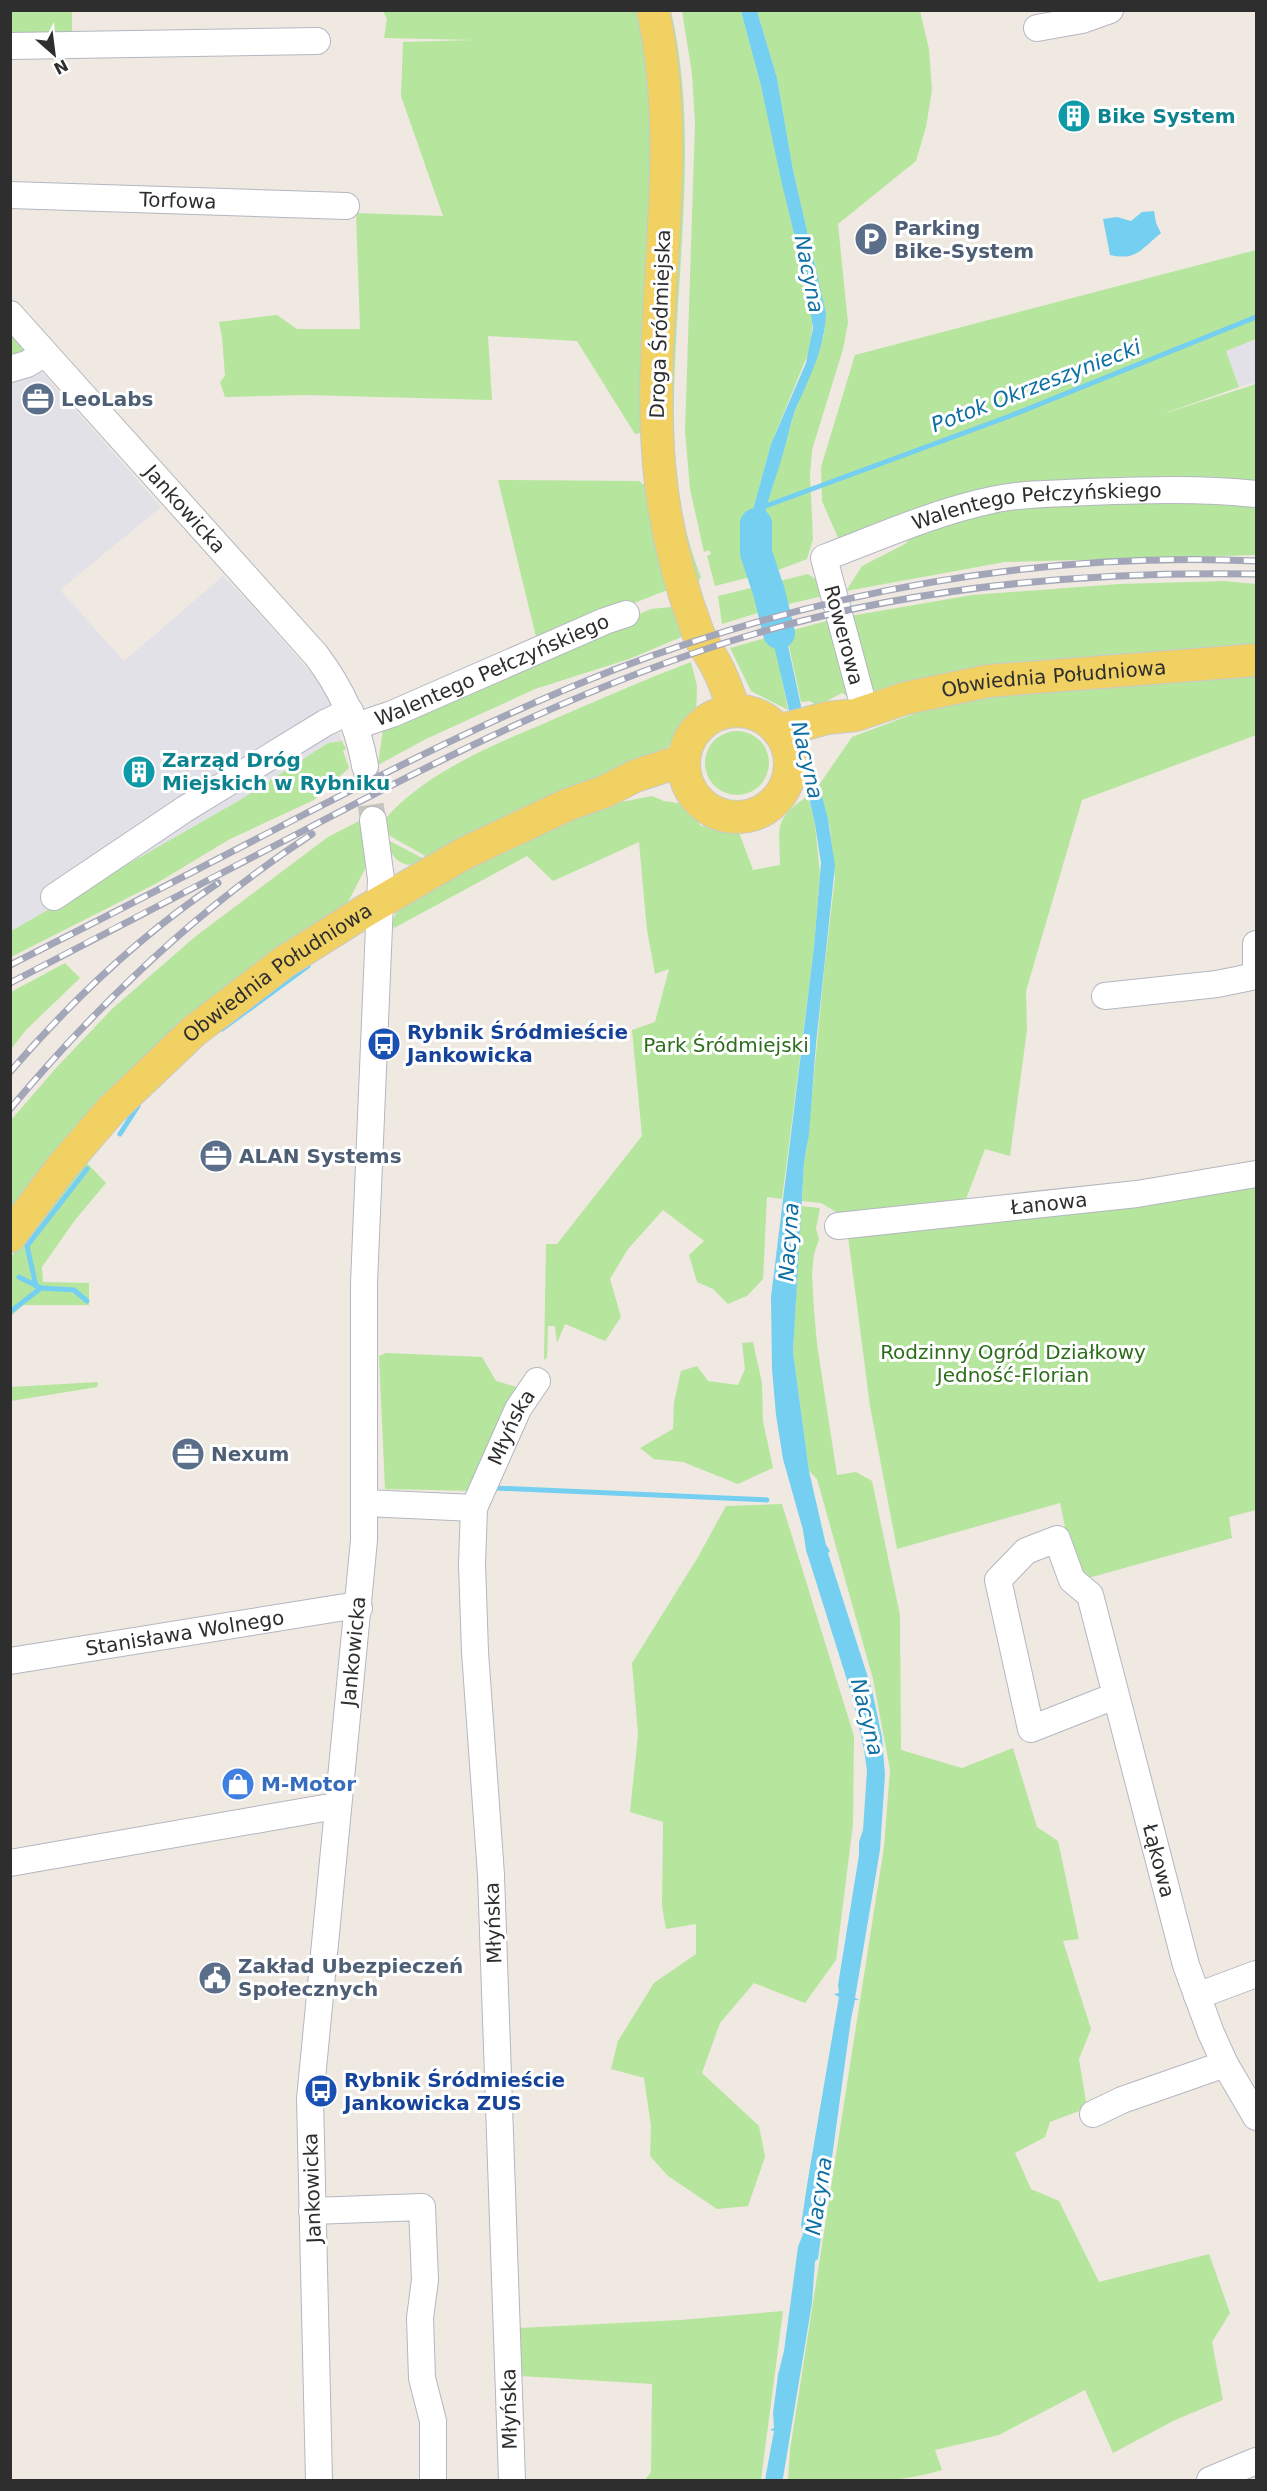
<svg xmlns="http://www.w3.org/2000/svg" width="1267" height="2491" font-family="'DejaVu Sans',sans-serif">
  <style>
    .industrial { fill: #e3e1e8 }
    .green { fill: #b6e59e }
    .water { fill: #75cff0 }
    .pier { fill: #efe9e1 }
    .lines { fill: none; stroke-linecap: round; stroke-linejoin: round }
    .stream { stroke: #75cff0; stroke-width: 5 }
    .river { stroke: #75cff0; stroke-width: 32 }
    .minor-tunnel { stroke: #c8c4bd; stroke-width: 26; stroke-dasharray: 26 13; stroke-linecap: butt }
    .minor-casing { stroke: #b4b7c1; stroke-width: 28 }
    .major-casing { stroke: #c9c9c9; stroke-width: 34 }
    .minor { stroke: #fff; stroke-width: 26 }
    .major { stroke: #f2d163; stroke-width: 32 }
    .rail-casing { stroke: #a3a6b8; stroke-width: 7 }
    .rail { stroke: #fff; stroke-width: 4.5; stroke-dasharray: 14; stroke-linecap: butt }
    .labels { text-anchor: middle; dominant-baseline: central; stroke-width: 6; stroke-linejoin: round; paint-order: stroke }
    .culture-label { font-size: 20px; font-weight: bold; fill: #0d838f; stroke: #fff; text-anchor: start }
    .street-label { font-size: 20px; fill: #2e2e2e; stroke: #fff }
    .service-label { font-size: 20px; font-weight: bold; fill: #4e5e75; stroke: #fff; text-anchor: start }
    .transit-label { font-size: 20px; font-weight: bold; fill: #164399; stroke: #fff; text-anchor: start }
    .park-label { font-size: 20px; fill: #2c6e1b; stroke: #fff }
    .shop-label { font-size: 20px; font-weight: bold; fill: #366cbe; stroke: #fff; text-anchor: start }
    .water-label { font-size: 21px; font-style: italic; fill: #0d6fa3; stroke: #fff }
  </style>
  <rect width="100%" height="100%" fill="#efe9e1"/>
  <g class="industrial">
    <path d="M1256 339V382L1239 387 1226 351Z"/>
    <path d="M42 372 161 507 60 590 124 661 223 576 248 601 326 690 342 741 328 743 240 800 11 931V378Z"/>
  </g>
  <g class="green">
    <path d="M10 11H72V39L11 41Z"/>
    <path d="M383 11H643L653 67 647 432 635 434 577 341 488 336 492 400 305 395 225 397 220 382 225 376 222 337 219 322 277 315 297 329H360L356 213 443 216 401 96 403 42 475 40 384 38 387 19Z"/>
    <path d="M664 11H671C696 119 681 233 676 343 672 421 671 503 701 577L697 583 673 491Z"/>
    <path d="M682 11H741L761 86 813 317 810 349 771 444 751 517 748 545 753 569 767 565 762 543V520L795 411 824 335 826 313 793 170 777 78 757 11H920L929 49 932 90 926 127 916 161 838 224 848 323 843 349 812 450 810 475 813 539 807 559 781 569 715 586 707 556 711 554 709 550 704 552 690 489 685 431 695 123 692 74Z"/>
    <path d="M1256 250V339L1226 351 1239 387 1157 416 1256 384V487H1019L839 540 822 501 821 467 855 355Z"/>
    <path d="M11 331 25 351 11 354Z"/>
    <path d="M498 480 639 481 649 489 670 589 537 641Z"/>
    <path d="M1256 500V555L1005 562 846 591 862 566 905 544 918 529 1000 507Z"/>
    <path d="M808 574 819 582 827 595 780 606 776 590 763 593 767 610 722 624 718 596Z"/>
    <path d="M1224 581 1256 584V648L994 664 879 693 864 683 850 616 972 595 1119 584Z"/>
    <path d="M670 607 674 610 684 636 629 659 535 689 426 739 378 765 383 729 483 678 651 609Z"/>
    <path d="M834 619 849 697 842 693 817 706 810 701 801 702 786 632Z"/>
    <path d="M773 636 788 710 751 691 730 648Z"/>
    <path d="M691 662 697 686 696 721 669 746 638 766 429 858 390 836 385 819C427 771 494 745 552 720 598 700 644 680 691 662Z"/>
    <path d="M1256 675V735L1082 800 1026 991 1027 1030 1010 1156 985 1149 963 1207 848 1219 821 1203 802 1201 804 1163 807 1148 824 971 835 877 830 827 819 785 852 737 921 711 1017 691Z"/>
    <circle cx="737" cy="763" r="32"/>
    <path d="M342 741 346 749 343 751 349 768 314 800 230 839 157 883 11 957V931L240 800 328 743Z"/>
    <path d="M652 796 664 801 684 804 701 826 738 830 753 870 780 865C780 827 772 820 808 796L815 824 820 874 814 947 782 1199 767 1197 763 1279 747 1296 728 1304 713 1289 697 1282 689 1255 704 1241 663 1210 628 1249 610 1279 621 1317 605 1341 565 1324 557 1343 555 1326H548L547 1358 544 1360 546 1244H557L642 1136 632 1030 655 1022 669 969 655 974 647 930 639 842 553 881 527 856 394 928 392 921 399 908 442 882 551 825 583 817 611 804Z"/>
    <path d="M359 821H366V867L346 906 161 1043 35 1176 11 1212V1120L57 1067 112 1009 196 936 328 837Z"/>
    <path d="M384 838 428 861C403 871 393 861 384 838Z"/>
    <path d="M65 963 80 978 26 1030 11 1049V992Z"/>
    <path d="M85 1161 106 1183 75 1220 42 1267 43 1282 89 1283V1305H23L11 1316V1257L77 1166Z"/>
    <path d="M1256 1181V1510L1229 1517 1232 1538 1092 1577H1082L1065 1527 1060 1503 897 1549 870 1406 848 1236Z"/>
    <path d="M801 1206 820 1208 816 1229 819 1239 814 1254 812 1275 814 1310 817 1344 837 1475 856 1472 872 1481 900 1615 901 1750 962 1768 1013 1748 1037 1827 1058 1841 1079 1939 1063 1941 1091 2029 1079 2059 1087 2108 1050 2122 1045 2137 1015 2153 1031 2189 1059 2201 1099 2282 1209 2254 1230 2313 1212 2342 1223 2400 1175 2420 1113 2453 1085 2390 999 2435 935 2450 942 2470C892 2486 839 2480 788 2480L790 2450 884 1847 890 1770 873 1679 817 1479 809 1471 793 1352Z"/>
    <path d="M753 1342 762 1383 763 1421 773 1468 738 1484 683 1462 654 1459 640 1448 673 1429 674 1402 681 1371 697 1366 708 1381 738 1385 745 1369 742 1343Z"/>
    <path d="M386 1353 482 1357 496 1381 520 1388 474 1491 385 1489 379 1356Z"/>
    <path d="M98 1382 97 1387 11 1401V1387Z"/>
    <path d="M782 1504 854 1736 853 1824 836 1960 805 2003 754 1983 720 2023 702 2073 759 2126 765 2157 748 2206 717 2209 668 2176 650 2156 651 2126 644 2078 611 2069 618 2041 654 1983 696 1954V1924L666 1929 662 1906 663 1822 630 1812 638 1734 632 1663 698 1557 726 1506Z"/>
    <path d="M783 2311 761 2480H645L651 2472 652 2384 520 2376 519 2328 680 2320Z"/>
  </g>
  <g class="water">
    <path d="M741 11H757L777 78 793 170 826 313C825 347 810 377 796 408 790 424 787 441 782 457 771 495 755 525 767 566L753 569 748 545 751 517 771 444 806 363 813 328 807 287 782 184 761 86Z"/>
    <path d="M1154 211 1156 223 1161 233C1141 249 1137 261 1110 255L1103 219 1117 217 1131 221 1142 212Z"/>
    <path d="M776 590 812 757 828 819 835 866 816 1044 809 1134 804 1163 793 1352 809 1471 826 1545 830 1551 828 1553 872 1690 882 1737 885 1775 880 1850 855 1998 859 2000H855L851 2019 818 2259 815 2261 812 2303 783 2478 781 2480H765L774 2431 770 2430 774 2428 773 2413 778 2375 784 2351 798 2247 803 2234 801 2225 808 2179 839 1997 834 1994 839 1993 838 1985 859 1855V1842L863 1830 867 1771 864 1749 852 1696 806 1550 803 1530 783 1459 776 1415 772 1369 771 1297 814 947 821 863 815 824 762 593Z"/>
  </g>
  <g class="pier">
    <path d="M783 605 789 631 770 637 764 610Z"/>
    <path d="M806 711 818 771 803 786 786 713Z"/>
  </g>
  <g class="lines">
    <g class="stream">
      <path d="M763 507 1010 416 1256 317"/>
      <path d="M222 1029 308 966"/>
      <path d="M120 1134 138 1106"/>
      <path d="M19 1277 41 1288 74 1290 87 1301"/>
      <path d="M36 1286 27 1246 87 1169"/>
      <path d="M10 1312 41 1288"/>
      <path d="M495 1488 767 1500"/>
    </g>
    <path class="river" d="M756 524V553L769 592 779 633"/>
    <path class="minor-tunnel" d="M365 766 373 820"/>
    <g class="minor-casing">
      <g id="minor">
        <path d="M1037 28 1082 20 1110 10"/>
        <path d="M10 46 317 41"/>
        <path id="s1" d="M10 195 346 206"/>
        <path id="s2" d="M10 314 316 655C341 688 358 724 365 766"/>
        <path d="M10 369 27 364 44 354"/>
        <path id="s3" d="M865 711 824 558C879 537 935 512 992 500 1023 493 1056 494 1088 492 1144 490 1200 488 1256 494"/>
        <path id="s4" d="M356 726 392 714 605 621 626 614"/>
        <path d="M54 897 185 809 325 723 350 711"/>
        <path d="M1256 944V964"/>
        <path d="M1105 996 1217 984 1256 976"/>
        <path id="s5" d="M838 1226 1137 1194 1256 1174"/>
        <path d="M366 1503 474 1508"/>
        <path id="s6" d="M10 1661 345 1607 359 1608"/>
        <path id="s7" d="M1115 1696 1031 1729 998 1580 1026 1551 1057 1539 1072 1580 1090 1595 1186 1965 1211 2033 1225 2064 1256 2117"/>
        <path d="M10 1863 324 1808H338"/>
        <path d="M1197 1996 1256 1974"/>
        <path d="M1093 2114 1122 2100 1225 2064"/>
        <path d="M312 2211 422 2207 425 2280 420 2318 422 2378 433 2421V2480"/>
        <path id="s8" d="M319 2480 310 2099 364 1540V1283L381 879 373 820"/>
        <path id="s9" d="M512 2480 491 1875 475 1652 472 1564 474 1508 518 1409 537 1381"/>
        <path d="M1210 2480 1256 2461"/>
      </g>
    </g>
    <g class="major-casing">
      <g id="major">
        <path d="M653 10C686 161 646 313 659 465 664 521 678 580 698 633 703 645 712 656 718 669 725 682 729 697 735 711"/>
        <circle cx="737" cy="764" r="53"/>
        <path id="s10" d="M778 731 827 718 856 715 906 698 988 681 1256 660"/>
        <path id="s11" d="M10 1236 61 1168 111 1110 194 1031 284 962 365 911 465 853 567 805 606 791 635 776 684 760"/>
      </g>
    </g>
    <use href="#minor" class="minor"/>
    <use href="#major" class="major"/>
    <g class="rail-casing">
      <g id="rail">
        <path d="M10 965C108 916 204 866 301 816 404 763 508 711 616 669 818 592 1040 551 1256 561"/>
        <path d="M10 983C107 932 204 882 301 832 448 755 594 681 754 634 917 586 1087 571 1256 574"/>
        <path d="M10 1072C72 1000 139 936 218 883"/>
        <path d="M10 1109C98 1004 197 909 312 834"/>
      </g>
    </g>
    <use href="#rail" class="rail"/>
  </g>
  <defs>
    <g id="building-disc" transform="scale(1.725)"><circle r="9.5" fill="#0f9aa8" stroke="#fff"/><path d="M-4-6H4V6H1V3H-1V6H-4ZM-2.5-4.3h1.7v1.8h-1.7ZM.8-4.3h1.7v1.8H.8ZM-2.5-1h1.7V.8h-1.7ZM.8-1h1.7V.8H.8Z" fill="#fff"/></g>
    <g id="parking-disc" transform="scale(1.725)"><circle r="9.5" fill="#5c6f8a" stroke="#fff"/><path d="M-3.5-5.5H1a3.5 3.5 0 0 1 0 7H-1V5.5H-3.5ZM-1-3.4V-.6H.8a1.4 1.4 0 0 0 0-2.8Z" fill="#fff"/></g>
    <g id="office-disc" transform="scale(1.725)"><circle r="9.5" fill="#5c6f8a" stroke="#fff"/><path d="M-6-3h4V-5.5h4V-3h4V5H-6ZM-1-4.5V-3h2v-1.5ZM-6 0V1H6V0Z" fill="#fff"/></g>
    <g id="bus-disc" transform="scale(1.725)"><circle r="9.5" fill="#1a4fb4" stroke="#fff"/><path d="M-5-6H5V4H4V6H2V4H-2V6H-4V4H-5ZM-3.5-4V0h7V-4ZM-3.5 1.2v1.5H-2V1.2ZM2 1.2v1.5H3.5V1.2Z" fill="#fff"/></g>
    <g id="shop-disc" transform="scale(1.725)"><circle r="9.5" fill="#3f7fe0" stroke="#fff"/><path d="M-5-2.5h2.3a2.7 3.5 0 0 1 5.4 0H5L5.5 6h-11ZM-1.5-2.5h3a1.5 2.3 0 0 0-3 0Z" fill="#fff"/></g>
    <g id="civic-disc" transform="scale(1.725)"><circle r="9.5" fill="#5c6f8a" stroke="#fff"/><path d="M-.6-6.5H3V-4.5H.6V-3L4-1V1h2V6H-6V1h2V-1L-.6-3ZM-1.2 2.5V6h2.4V2.5Z" fill="#fff"/></g>
  </defs>
  <g fill-rule="evenodd">
    <use href="#building-disc" x="1074" y="116"/>
    <use href="#parking-disc" x="871" y="239"/>
    <use href="#office-disc" x="38" y="399"/>
    <use href="#building-disc" x="139" y="772"/>
    <use href="#bus-disc" x="384" y="1044"/>
    <use href="#office-disc" x="216" y="1156"/>
    <use href="#office-disc" x="188" y="1454"/>
    <use href="#shop-disc" x="238" y="1784"/>
    <use href="#civic-disc" x="215" y="1978"/>
    <use href="#bus-disc" x="321" y="2091"/>
  </g>
  <g class="labels">
    <g class="culture-label">
      <text x="1097" y="116">Bike System</text>
      <text x="162" y="760">Zarząd Dróg<tspan x="162" dy="23">Miejskich w Rybniku</tspan></text>
    </g>
    <g class="street-label">
      <text stroke="none"><textPath href="#s1" startOffset="168">Torfowa</textPath></text>
      <text transform="translate(660 324) rotate(-88)">Droga Śródmiejska</text>
      <text stroke="none"><textPath href="#s3" startOffset="380">Walentego Pełczyńskiego</textPath></text>
      <text stroke="none"><textPath href="#s2" startOffset="262">Jankowicka</textPath></text>
      <text transform="translate(844 635) rotate(75)">Rowerowa</text>
      <text stroke="none"><textPath href="#s4" startOffset="147">Walentego Pełczyńskiego</textPath></text>
      <text stroke="none"><textPath href="#s10" startOffset="282">Obwiednia Południowa</textPath></text>
      <text stroke="none"><textPath href="#s11" startOffset="378">Obwiednia Południowa</textPath></text>
      <text stroke="none"><textPath href="#s5" startOffset="212">Łanowa</textPath></text>
      <text stroke="none"><textPath href="#s9" startOffset="1062">Młyńska</textPath></text>
      <text stroke="none"><textPath href="#s6" startOffset="177">Stanisława Wolnego</textPath></text>
      <text stroke="none"><textPath href="#s8" startOffset="831">Jankowicka</textPath></text>
      <text stroke="none"><textPath href="#s7" startOffset="658">Łąkowa</textPath></text>
      <text transform="translate(493 1923) rotate(-92)">Młyńska</text>
      <text transform="translate(312 2188) rotate(-92)">Jankowicka</text>
      <text transform="translate(509 2409) rotate(-91)">Młyńska</text>
    </g>
    <g class="service-label">
      <text x="894" y="228">Parking<tspan x="894" dy="23">Bike-System</tspan></text>
      <text x="61" y="399">LeoLabs</text>
      <text x="239" y="1156">ALAN Systems</text>
      <text x="211" y="1454">Nexum</text>
      <text x="238" y="1966">Zakład Ubezpieczeń<tspan x="238" dy="23">Społecznych</tspan></text>
    </g>
    <g class="transit-label">
      <text x="407" y="1032">Rybnik Śródmieście<tspan x="407" dy="23">Jankowicka</tspan></text>
      <text x="344" y="2080">Rybnik Śródmieście<tspan x="344" dy="23">Jankowicka ZUS</tspan></text>
    </g>
    <g class="park-label">
      <text x="726" y="1045">Park Śródmiejski</text>
      <text x="1013" y="1352">Rodzinny Ogród Działkowy<tspan x="1013" dy="23">Jedność-Florian</tspan></text>
    </g>
    <g class="shop-label">
      <text x="261" y="1784">M-Motor</text>
    </g>
    <g class="water-label">
      <text transform="translate(809 274) rotate(79)">Nacyna</text>
      <text transform="translate(1036 386) rotate(-21)">Potok Okrzeszyniecki</text>
      <text transform="translate(807 760) rotate(77)">Nacyna</text>
      <text transform="translate(789 1242) rotate(-86)">Nacyna</text>
      <text transform="translate(867 1717) rotate(76)">Nacyna</text>
      <text transform="translate(819 2196) rotate(-81)">Nacyna</text>
    </g>
  </g>
  <rect width="1267" height="2491" fill="none" stroke="#2e2e2e" stroke-width="24"/>
  <g transform="translate(54 54) rotate(152)" stroke="#ffffff" stroke-width="4.5" paint-order="stroke">
  <path d="M0-4.5L10 22L0 15L-10 22Z" fill="#2e2e2e"/>
  <text y="-9" font-size="16" font-weight="bold" text-anchor="middle" fill="#2e2e2e">N</text>
  </g>
</svg>
